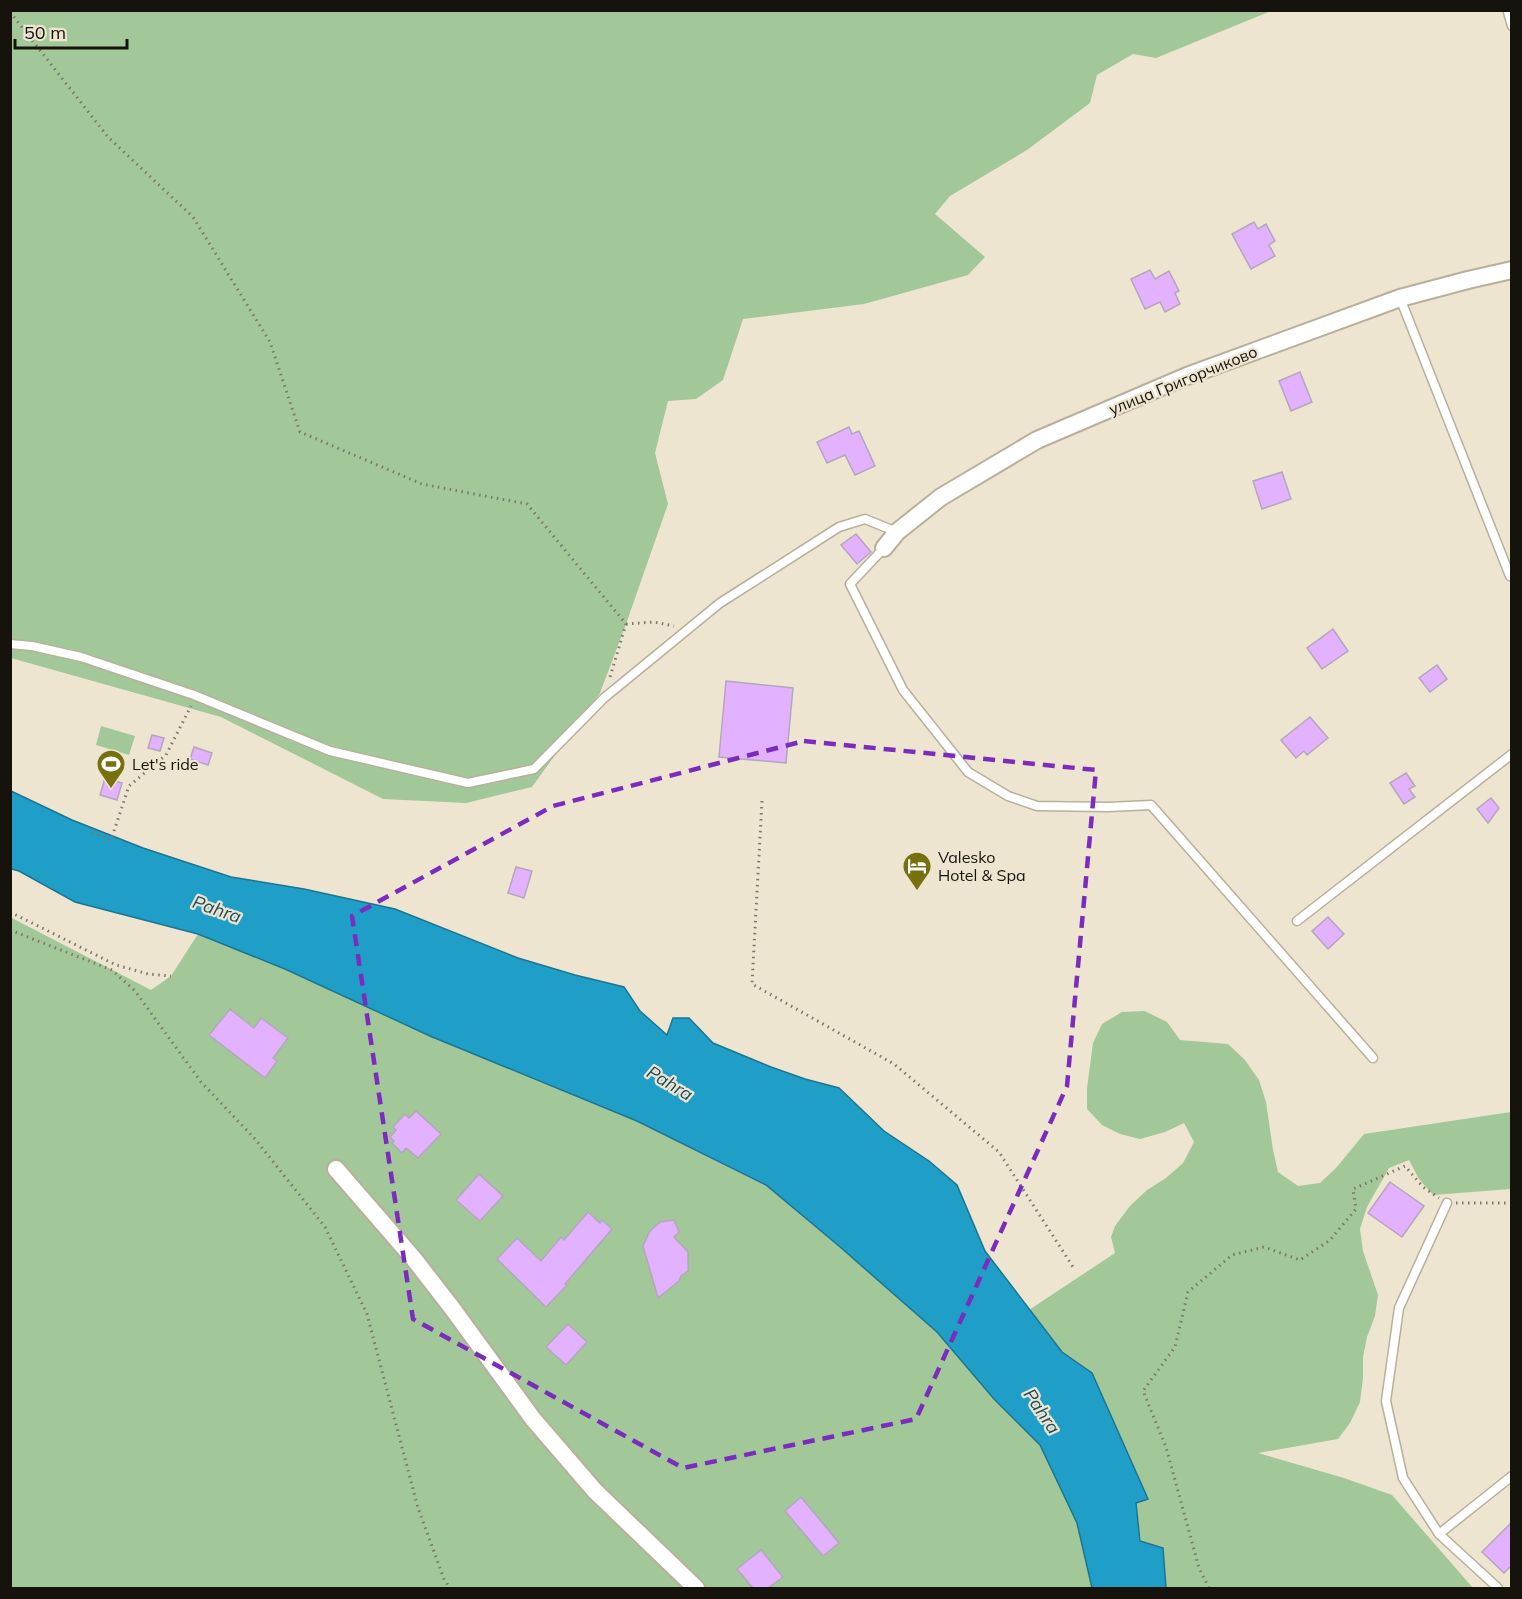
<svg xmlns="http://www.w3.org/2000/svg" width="1522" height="1599" font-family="Mulish,sans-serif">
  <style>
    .green { fill: #a2c798 }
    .water { fill: #1f9fc8; stroke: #1c7590; stroke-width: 1.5 }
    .building { fill: #e2b1ff; stroke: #b3a7ba; stroke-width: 1.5 }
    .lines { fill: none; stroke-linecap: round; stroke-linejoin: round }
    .lane-casing { stroke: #b8b09c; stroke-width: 11 }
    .street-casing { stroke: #b8b09c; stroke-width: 20 }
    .path { stroke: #7d776a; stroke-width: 3; stroke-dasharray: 1.5 4.5; stroke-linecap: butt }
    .lane { stroke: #fff; stroke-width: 8 }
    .street { stroke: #fff; stroke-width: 16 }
    .marked { fill: none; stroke: #7b2cbf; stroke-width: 4.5; stroke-dasharray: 12 8; stroke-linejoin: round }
    .labels { text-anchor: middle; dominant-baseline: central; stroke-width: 4.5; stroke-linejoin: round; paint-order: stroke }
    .street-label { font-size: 16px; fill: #16130c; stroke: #eee5d1 }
    .poi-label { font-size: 16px; fill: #16130c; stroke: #eee5d1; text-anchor: start }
    .water-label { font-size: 18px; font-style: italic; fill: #1c4c5e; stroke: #eee5d1 }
  </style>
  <rect width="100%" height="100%" fill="#eee5d1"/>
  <g class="green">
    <path d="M10 11H1271L1156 58 1133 54 1097 75 1090 103 1027 150 950 196 935 214 985 257 968 275 864 304 743 319 723 380 696 399 668 401 655 453 668 504 626 624 600 693 532 787 466 803 383 799 221 717 11 658Z"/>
    <path d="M101 726 135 736 129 755 96 745Z"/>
    <path d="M10 917 151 990 171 976 198 934 285 969 430 1036 637 1121 766 1185 839 1246 937 1332 994 1399 1040 1445 1077 1523 1092 1588H11Z"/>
    <path d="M1145 1011 1167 1022 1180 1040 1228 1044 1245 1060 1259 1080 1266 1102 1273 1150 1278 1172 1298 1186 1320 1183 1336 1168 1364 1134 1511 1112V1189L1433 1195 1419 1179 1409 1160 1389 1168 1367 1207 1360 1229 1363 1251 1378 1295 1375 1316 1367 1337 1363 1357V1378L1360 1402 1350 1423 1338 1439 1258 1453 1344 1478 1392 1495 1473 1588H1166L1163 1548 1141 1542 1136 1502 1147 1499 1092 1373 1062 1353 1029 1310 1115 1253 1111 1237 1115 1226 1130 1206 1147 1190 1166 1178 1183 1163 1194 1142 1184 1123 1165 1132 1140 1139 1120 1134 1102 1125 1087 1109V1088L1093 1043 1102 1024 1122 1012Z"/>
  </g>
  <path class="water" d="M11 791 72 820 143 848 231 877 304 889 395 909 518 958 575 975 624 987 640 1011 667 1035 673 1018H689L713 1043 771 1067 805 1079 839 1088 884 1131 929 1161 957 1185 985 1251 1062 1352 1092 1373 1148 1499 1136 1503 1140 1541 1163 1548 1166 1588H1092L1077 1523 1040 1445 994 1399 937 1332 839 1246 766 1185 637 1121 430 1036 285 969 198 934 75 902 19 871 11 869Z"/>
  <g class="building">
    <path d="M1254 222 1258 229 1266 224 1275 241 1269 245 1275 256 1251 269 1232 234Z"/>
    <path d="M1150 270 1155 279 1169 271 1179 291 1175 293 1180 304 1165 312 1160 302 1145 309 1131 279Z"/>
    <path d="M1300 372 1312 402 1291 411 1279 381Z"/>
    <path d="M849 427 852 434 859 431 875 466 855 475 845 455 827 463 817 442Z"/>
    <path d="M1282 472 1291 499 1262 509 1253 481Z"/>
    <path d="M856 534 871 552 857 564 841 545Z"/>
    <path d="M1333 629 1348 651 1322 669 1307 648Z"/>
    <path d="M1437 665 1447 679 1430 692 1419 678Z"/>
    <path d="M726 681 793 688 786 763 719 757Z"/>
    <path d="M1310 717 1328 738 1307 755 1304 751 1296 758 1281 740Z"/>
    <path d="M152 735 164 738 160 751 148 748Z"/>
    <path d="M194 747 212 753 208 765 190 759Z"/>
    <path d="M1406 773 1415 786 1409 789 1415 797 1404 804 1390 783Z"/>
    <path d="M105 778 122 783 117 800 100 795Z"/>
    <path d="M1491 798 1499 808 1488 823 1477 809Z"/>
    <path d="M516 867 532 871 524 898 508 893Z"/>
    <path d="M1328 917 1344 934 1328 949 1312 931Z"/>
    <path d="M230 1009 254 1028 261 1018 288 1038 273 1058 277 1061 265 1078 209 1035Z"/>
    <path d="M416 1111 441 1134 418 1158 406 1148 402 1153 392 1143 394 1141 390 1137 396 1130 393 1127 405 1114 409 1118Z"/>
    <path d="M479 1174 503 1196 480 1221 456 1200Z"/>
    <path d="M1390 1182 1424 1206 1402 1237 1368 1213Z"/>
    <path d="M588 1212 600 1223 602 1220 612 1229 565 1284 567 1285 546 1307 497 1259 517 1238 541 1261 561 1237 564 1240Z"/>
    <path d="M674 1220 679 1232 674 1237 688 1252V1271L681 1276 679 1281 658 1298 643 1246 650 1231 660 1222Z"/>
    <path d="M568 1324 587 1342 566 1365 546 1347Z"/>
    <path d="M801 1497 839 1543 823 1556 785 1511Z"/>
    <path d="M1512 1522V1565L1504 1573 1482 1552Z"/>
    <path d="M761 1550 783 1577 768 1588H753L737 1569Z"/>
  </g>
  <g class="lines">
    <g class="lane-casing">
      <g id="lane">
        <path d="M1512 11 1508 12 1512 26"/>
        <path d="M1400 298 1510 576 1512 575"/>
        <path d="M884 548 850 584 903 690 968 772 1008 796 1037 806 1108 807 1151 805 1373 1058"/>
        <path d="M10 644 32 646 81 657 194 695 330 751 468 783 534 769 604 698 720 603 839 527 865 519 897 532"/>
        <path d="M1297 921 1512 754"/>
        <path d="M1447 1203 1399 1308 1386 1401 1403 1478 1439 1534 1498 1588"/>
        <path d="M1439 1534 1512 1476"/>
      </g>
    </g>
    <g class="street-casing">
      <g id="street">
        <path d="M884 548 897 532 941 497 1037 440 1187 376 1400 298 1468 280 1512 270"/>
        <path d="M336 1169 414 1259 452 1308 533 1419 595 1491 696 1588"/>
      </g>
    </g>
    <g class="path">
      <path d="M10 12 108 137 193 217 270 342 300 432 422 484 527 504 626 624 610 677"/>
      <path d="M626 624 654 622 674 626"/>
      <path d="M762 801 752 984 894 1064 999 1152 1073 1267"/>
      <path d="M92 832 111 840 129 786 166 755 191 706"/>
      <path d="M10 912 116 965 148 974 171 976"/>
      <path d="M10 930 112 970 135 991 201 1082 255 1139 325 1227 367 1314 418 1508 444 1579 450 1588"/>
      <path d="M1456 1203H1512"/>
      <path d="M1209 1588 1199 1568 1166 1447 1143 1391 1175 1347 1188 1292 1232 1255 1264 1247 1300 1260 1330 1240 1356 1209 1353 1189 1405 1166 1423 1187 1439 1198"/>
    </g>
    <use href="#lane" class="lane"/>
    <use href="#street" class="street"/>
  </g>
  <path class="marked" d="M804 741 1096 770 1067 1086 916 1419 683 1468 413 1319 352 916 553 806Z"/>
  <defs>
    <g id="stadium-pin" transform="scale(1.5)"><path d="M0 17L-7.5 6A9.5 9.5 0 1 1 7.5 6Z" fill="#786f0d" stroke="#eee5d1"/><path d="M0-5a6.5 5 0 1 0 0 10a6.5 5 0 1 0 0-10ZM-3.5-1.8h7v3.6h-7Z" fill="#fff"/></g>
    <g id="hotel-pin" transform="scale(1.5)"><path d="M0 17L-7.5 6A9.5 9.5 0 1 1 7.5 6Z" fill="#786f0d" stroke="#eee5d1"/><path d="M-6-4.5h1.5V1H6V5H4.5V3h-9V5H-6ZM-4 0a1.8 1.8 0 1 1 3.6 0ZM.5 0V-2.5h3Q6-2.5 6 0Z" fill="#fff"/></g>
  </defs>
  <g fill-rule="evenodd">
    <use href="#stadium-pin" x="111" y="764"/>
    <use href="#hotel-pin" x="917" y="866"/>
  </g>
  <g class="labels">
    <g class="street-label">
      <text transform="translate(1183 380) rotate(-22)">улица Григорчиково</text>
    </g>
    <g class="poi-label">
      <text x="132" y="764">Let's ride</text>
      <text x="938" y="857">Valesko<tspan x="938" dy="18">Hotel &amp; Spa</tspan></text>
    </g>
    <g class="water-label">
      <text transform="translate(217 909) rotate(19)">Pahra</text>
      <text transform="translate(670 1083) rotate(31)">Pahra</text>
      <text transform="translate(1042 1411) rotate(56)">Pahra</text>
    </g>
  </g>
  <rect width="1522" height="1599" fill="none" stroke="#16130c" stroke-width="24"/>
  <path d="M15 39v9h112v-9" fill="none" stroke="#16130c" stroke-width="3"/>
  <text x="24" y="39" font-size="18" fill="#16130c" stroke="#eee5d1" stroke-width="4.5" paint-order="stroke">50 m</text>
</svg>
